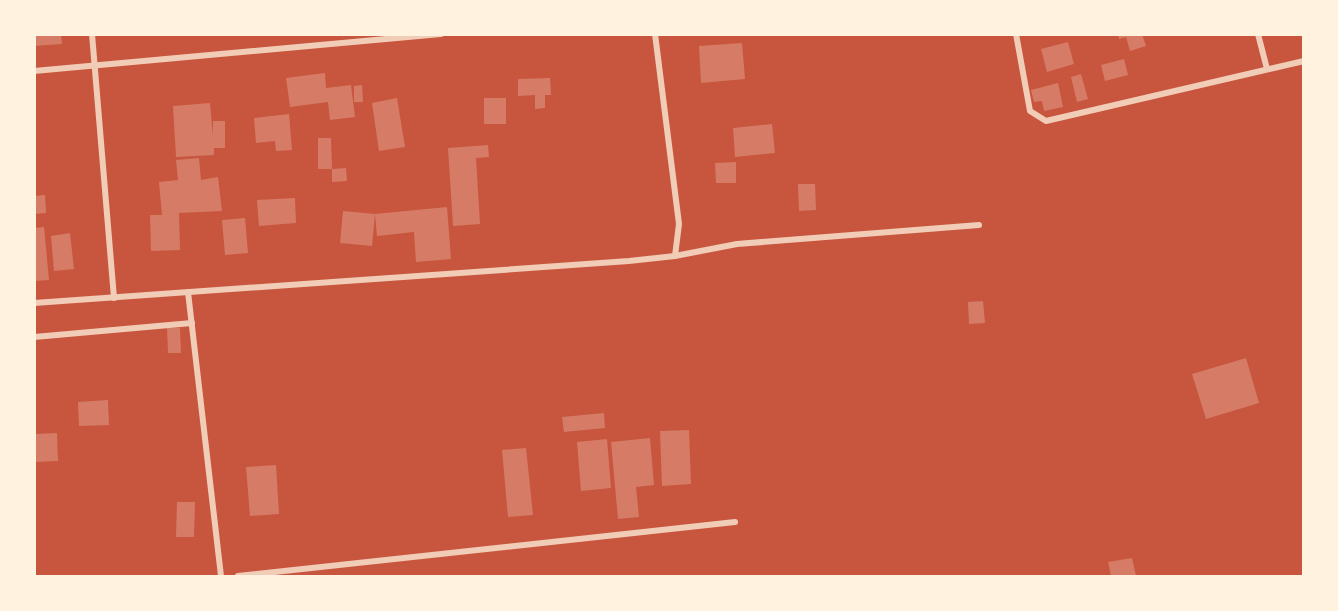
<svg xmlns="http://www.w3.org/2000/svg" width="1338" height="611" font-family="Mulish,sans-serif">
  <style>
    .building { fill: #d67c66 }
    .lines { fill: none; stroke-linecap: round; stroke-linejoin: round }
    .minor { stroke: #f1ccb7; stroke-width: 6 }
  </style>
  <rect width="100%" height="100%" fill="#c8553d"/>
  <g class="building">
    <path d="M34 34H61L62 44 34 46Z"/>
    <path d="M1118 34H1142L1146 46 1130 51 1126 37 1119 39Z"/>
    <path d="M1068 42 1074 64 1047 72 1041 49Z"/>
    <path d="M742 43 745 79 701 83 699 46Z"/>
    <path d="M1124 59 1128 75 1105 81 1101 65Z"/>
    <path d="M325 73 326 88 351 85 355 117 330 120 328 102 290 107 286 78Z"/>
    <path d="M1081 74 1088 99 1077 102 1071 77Z"/>
    <path d="M550 78 551 95H545V108L535 109V95L518 96V79Z"/>
    <path d="M1058 83 1063 107 1044 111 1042 101 1034 102 1031 90Z"/>
    <path d="M362 85 363 102H354V86Z"/>
    <path d="M397 98 405 147 379 151 372 103Z"/>
    <rect x="484" y="98" width="22" height="26"/>
    <path d="M210 103 213 136V121H225V148H214V155L176 157 173 106Z"/>
    <path d="M289 114 292 150 276 151 275 141 256 143 254 118Z"/>
    <path d="M772 124 775 153 735 157 733 128Z"/>
    <path d="M318 138H331L332 169H318Z"/>
    <path d="M488 145 489 157 476 158 480 224 453 226 448 148Z"/>
    <path d="M199 158 201 180 218 177 222 211 179 213 180 250 151 251 150 215H162L159 182 178 180 176 160Z"/>
    <path d="M736 162V183H716L715 163Z"/>
    <path d="M346 168 347 181 332 182V169Z"/>
    <path d="M798 184H815L816 210 799 211Z"/>
    <path d="M45 195 46 213 34 214V196Z"/>
    <path d="M295 198 296 223 259 226 257 200Z"/>
    <path d="M447 207 451 259 416 262 414 232 377 236 375 214Z"/>
    <path d="M343 211 375 214 372 246 340 243Z"/>
    <path d="M245 218 248 253 225 255 222 220Z"/>
    <path d="M44 227 49 280 34 281V228Z"/>
    <path d="M70 233 74 269 54 271 51 236Z"/>
    <path d="M983 301 985 323 969 324 968 302Z"/>
    <path d="M167 328H180L181 353H168Z"/>
    <path d="M1246 358 1259 403 1206 419 1192 374Z"/>
    <path d="M108 400 109 425 79 426 78 402Z"/>
    <path d="M604 413 605 428 564 432 562 417Z"/>
    <path d="M689 430 691 484 662 486 660 431Z"/>
    <path d="M57 433 58 461 34 462V434Z"/>
    <path d="M650 438 654 485 636 487 639 517 618 519 611 442Z"/>
    <path d="M607 439 611 488 581 491 577 442Z"/>
    <path d="M526 448 533 515 508 517 502 450Z"/>
    <path d="M276 465 279 514 250 516 246 467Z"/>
    <path d="M177 502H195L194 537H176Z"/>
    <path d="M1132 558 1136 576H1111L1108 562Z"/>
  </g>
  <g class="lines">
    <g class="minor">
      <path d="M92 34 114 298"/>
      <path d="M655 34 679 224 675 256"/>
      <path d="M1016 34 1030 111 1046 121 1304 61"/>
      <path d="M1258 34 1267 69"/>
      <path d="M34 71 441 34"/>
      <path d="M188 292 221 576"/>
      <path d="M34 303 629 261 675 256 737 244 979 225"/>
      <path d="M34 337 192 323"/>
      <path d="M238 576 735 522"/>
    </g>
  </g>
  <rect width="1338" height="611" fill="none" stroke="#fff3e0" stroke-width="72"/>
</svg>
